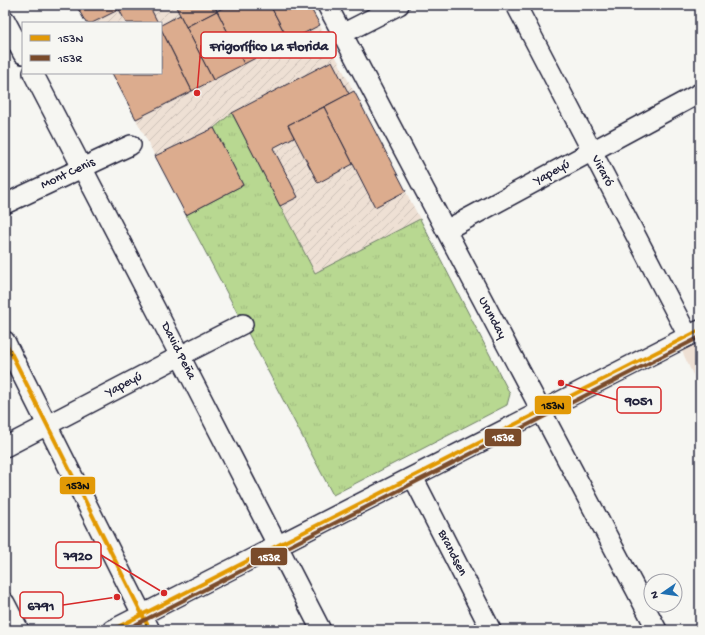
<svg xmlns="http://www.w3.org/2000/svg" width="705" height="635" font-family="'Gochi Hand',sans-serif">
  <style>
    .built { fill: #eee0d4 }
    .industrial { fill: url(#industrial-furrows) }
    .grass { fill: url(#grass-tufts); stroke: #6d7d66 }
    .building { fill: #dcac8e; stroke: #22223b }
    .lines { fill: none; stroke-linecap: round; stroke-linejoin: round }
    .minor-casing { stroke: #22223b; stroke-width: 22 }
    .minor { stroke: #f6f6f2; stroke-width: 19 }
    .bus-1-casing { stroke: #f6f6f2; stroke-width: 7 }
    .bus-2-casing { stroke: #f6f6f2; stroke-width: 7 }
    .bus-1 { stroke: #e29906; stroke-width: 4 }
    .bus-2 { stroke: #7a4b2a; stroke-width: 4 }
    .labels { text-anchor: middle; dominant-baseline: central; stroke-width: 3.5; stroke-linejoin: round; paint-order: stroke }
    .street-label { font-size: 13px; fill: #22223b; stroke: #f6f6f2 }
    .leader { fill: none; stroke: #d62828; stroke-width: 1.5 }
    .callout-dot { fill: #d62828; stroke: #f6f6f2; stroke-width: 1.5 }
    .callout { fill: #f6f6f2; stroke: #d62828; stroke-width: 1.5 }
    .callout-label { font-size: 14px; text-anchor: middle; font-weight: bold; fill: #22223b }
    .line-badge { stroke: #f6f6f2; stroke-width: 1.5 }
    .badge-label { font-size: 11px; text-anchor: middle; font-weight: bold; fill: #fff }
    .pale-badge-label { font-size: 11px; text-anchor: middle; font-weight: bold; fill: #111 }
  </style>
  <defs>
    <pattern id="industrial-furrows" width="10" height="10" patternUnits="userSpaceOnUse"><rect width="10" height="10" fill="#eee0d4"/><path d="M-1 1l2-2M0 10L10 0M9 11l2-2" fill="none" stroke="#ccc0b7"/></pattern>
    <pattern id="grass-tufts" width="24" height="20" patternUnits="userSpaceOnUse"><rect width="24" height="20" fill="#b8d891"/><path d="M3 7l-1-3M5 7V3M7 7l1-3M15 17l-1-3M17 17v-4M19 17l1-3" fill="none" stroke="#9eb97e"/></pattern>
  </defs>
  <rect width="100%" height="100%" fill="#f6f6f2"/>
  <filter id="ink" filterUnits="userSpaceOnUse"><feTurbulence type="fractalNoise" baseFrequency=".025" numOctaves="2"/><feDisplacementMap in="SourceGraphic" scale="8" xChannelSelector="R" yChannelSelector="G"/><feConvolveMatrix kernelMatrix="1 2 1 2 8 2 1 2 1" color-interpolation-filters="sRGB"/></filter>
  <g filter="url(#ink)">
    <path class="built" d="M700 340V390L681 349Z"/>
    <path class="industrial" d="M76 5H309L420 219 315 273 232 114 214 128 155 156 112 73H161V23H86Z"/>
    <path class="grass" d="M232 113 315 273 420 219 510 394 507 405 333 495 186 215 243 185 214 128Z"/>
    <g class="building">
      <path d="M76 5H128L92 23H86Z"/>
      <path d="M128 5H149L158 23H126L119 9Z"/>
      <path d="M175 5H214L217 11 186 27Z"/>
      <path d="M228 5H270L289 41 244 64 217 11Z"/>
      <path d="M270 5H309L320 25 289 41Z"/>
      <path d="M217 11 244 64 213 80 186 27Z"/>
      <path d="M180 15 213 80 192 91 161 29V25Z"/>
      <path d="M161 29 192 91 136 119 112 73H161Z"/>
      <path d="M332 61 349 94 288 125 294 137 273 148 298 197 280 206 232 113Z"/>
      <path d="M354 91 406 191 375 207 324 107Z"/>
      <path d="M324 107 353 164 318 183 288 125Z"/>
      <path d="M214 128 243 185 186 215 155 156Z"/>
    </g>
    <g class="lines">
      <g class="minor-casing">
        <g id="minor">
          <path d="M327 5 657 630"/>
          <path d="M516 5 688 336"/>
          <path d="M5 20 23 54"/>
          <path d="M342 34 399 5"/>
          <path d="M33 73 180 356 321 630"/>
          <path d="M5 204 131 145"/>
          <path d="M446 230 700 93"/>
          <path d="M5 341 150 630"/>
          <path d="M5 447 180 356 243 324"/>
          <path d="M413 477 491 630"/>
          <path d="M5 603 19 630"/>
          <path d="M112 630 700 330"/>
        </g>
      </g>
      <use href="#minor" class="minor"/>
      <g class="bus-1-casing">
        <g id="bus-1">
          <path d="M5 341 150 630"/>
          <path d="M112 630 700 330"/>
        </g>
      </g>
      <g class="bus-2-casing">
        <path id="bus-2" d="M125 630 700 337"/>
      </g>
      <use href="#bus-1" class="bus-1"/>
      <use href="#bus-2" class="bus-2"/>
    </g>
  </g>
  <g class="labels">
    <g class="street-label">
      <text transform="translate(602 171) rotate(62)">Viraró</text>
      <text transform="translate(552 173) rotate(-29)">Yapeyú</text>
      <text transform="translate(68 174) rotate(-25)">Mont Cenis</text>
      <text transform="translate(492 318) rotate(62)">Urunday</text>
      <text transform="translate(178 351) rotate(63)">David Peña</text>
      <text transform="translate(124 385) rotate(-28)">Yapeyú</text>
      <text transform="translate(452 553) rotate(63)">Brandsen</text>
    </g>
  </g>
  <path class="leader" d="M197 93L201 45M561 383L617 400M164 593L101 555M117 597L63 605"/>
  <g class="callout-dot">
    <circle cx="197" cy="93" r="4"/>
    <circle cx="561" cy="383" r="4"/>
    <circle cx="164" cy="593" r="4"/>
    <circle cx="117" cy="597" r="4"/>
  </g>
  <g class="callout">
    <rect x="201" y="32" width="135" height="26" rx="4"/>
    <rect x="617" y="387" width="44" height="26" rx="4"/>
    <rect x="56" y="542" width="45" height="26" rx="4"/>
    <rect x="20" y="592" width="43" height="26" rx="4"/>
  </g>
  <g class="callout-label">
    <text x="269" y="50">Frigorífico La Florida</text>
    <text x="639" y="405">9051</text>
    <text x="78" y="560">7920</text>
    <text x="41" y="610">6791</text>
  </g>
  <g class="line-badge">
    <rect x="534" y="395" width="38" height="20" rx="4" fill="#e29906"/>
    <rect x="484" y="428" width="38" height="19" rx="4" fill="#7a4b2a"/>
    <rect x="59" y="476" width="37" height="19" rx="4" fill="#e29906"/>
    <rect x="250" y="547" width="38" height="19" rx="4" fill="#7a4b2a"/>
  </g>
  <g class="badge-label">
    <text x="503" y="441">153R</text>
    <text x="269" y="561">153R</text>
  </g>
  <g class="pale-badge-label">
    <text x="553" y="409">153N</text>
    <text x="78" y="489">153N</text>
  </g>
  <rect width="705" height="635" fill="none" stroke="#f6f6f2" stroke-width="20"/>
  <rect x="10" y="10" width="685" height="615" fill="none" stroke="#22223b" stroke-width="1.5" filter="url(#ink)"/>
  <rect x="22" y="22" width="140" height="52" fill="#f6f6f2" stroke="#a1a1a9"/>
  <rect x="30" y="35" width="20" height="6" fill="#e29906" stroke="#a1a1a9"/>
  <text x="58" y="42" font-size="12" fill="#22223b">153N</text>
  <rect x="30" y="55" width="20" height="6" fill="#7a4b2a" stroke="#a1a1a9"/>
  <text x="58" y="62" font-size="12" fill="#22223b">153R</text>
  <g transform="translate(663 593) rotate(257)"><circle r="19" fill="#f6f6f2" stroke="#a1a1a9"/>
  <path d="M0-3L7 15L0 10L-7 15Z" fill="#1f6fb2"/>
  <text y="-6" font-size="11" font-weight="bold" text-anchor="middle" fill="#22223b">N</text>
  </g>
</svg>
